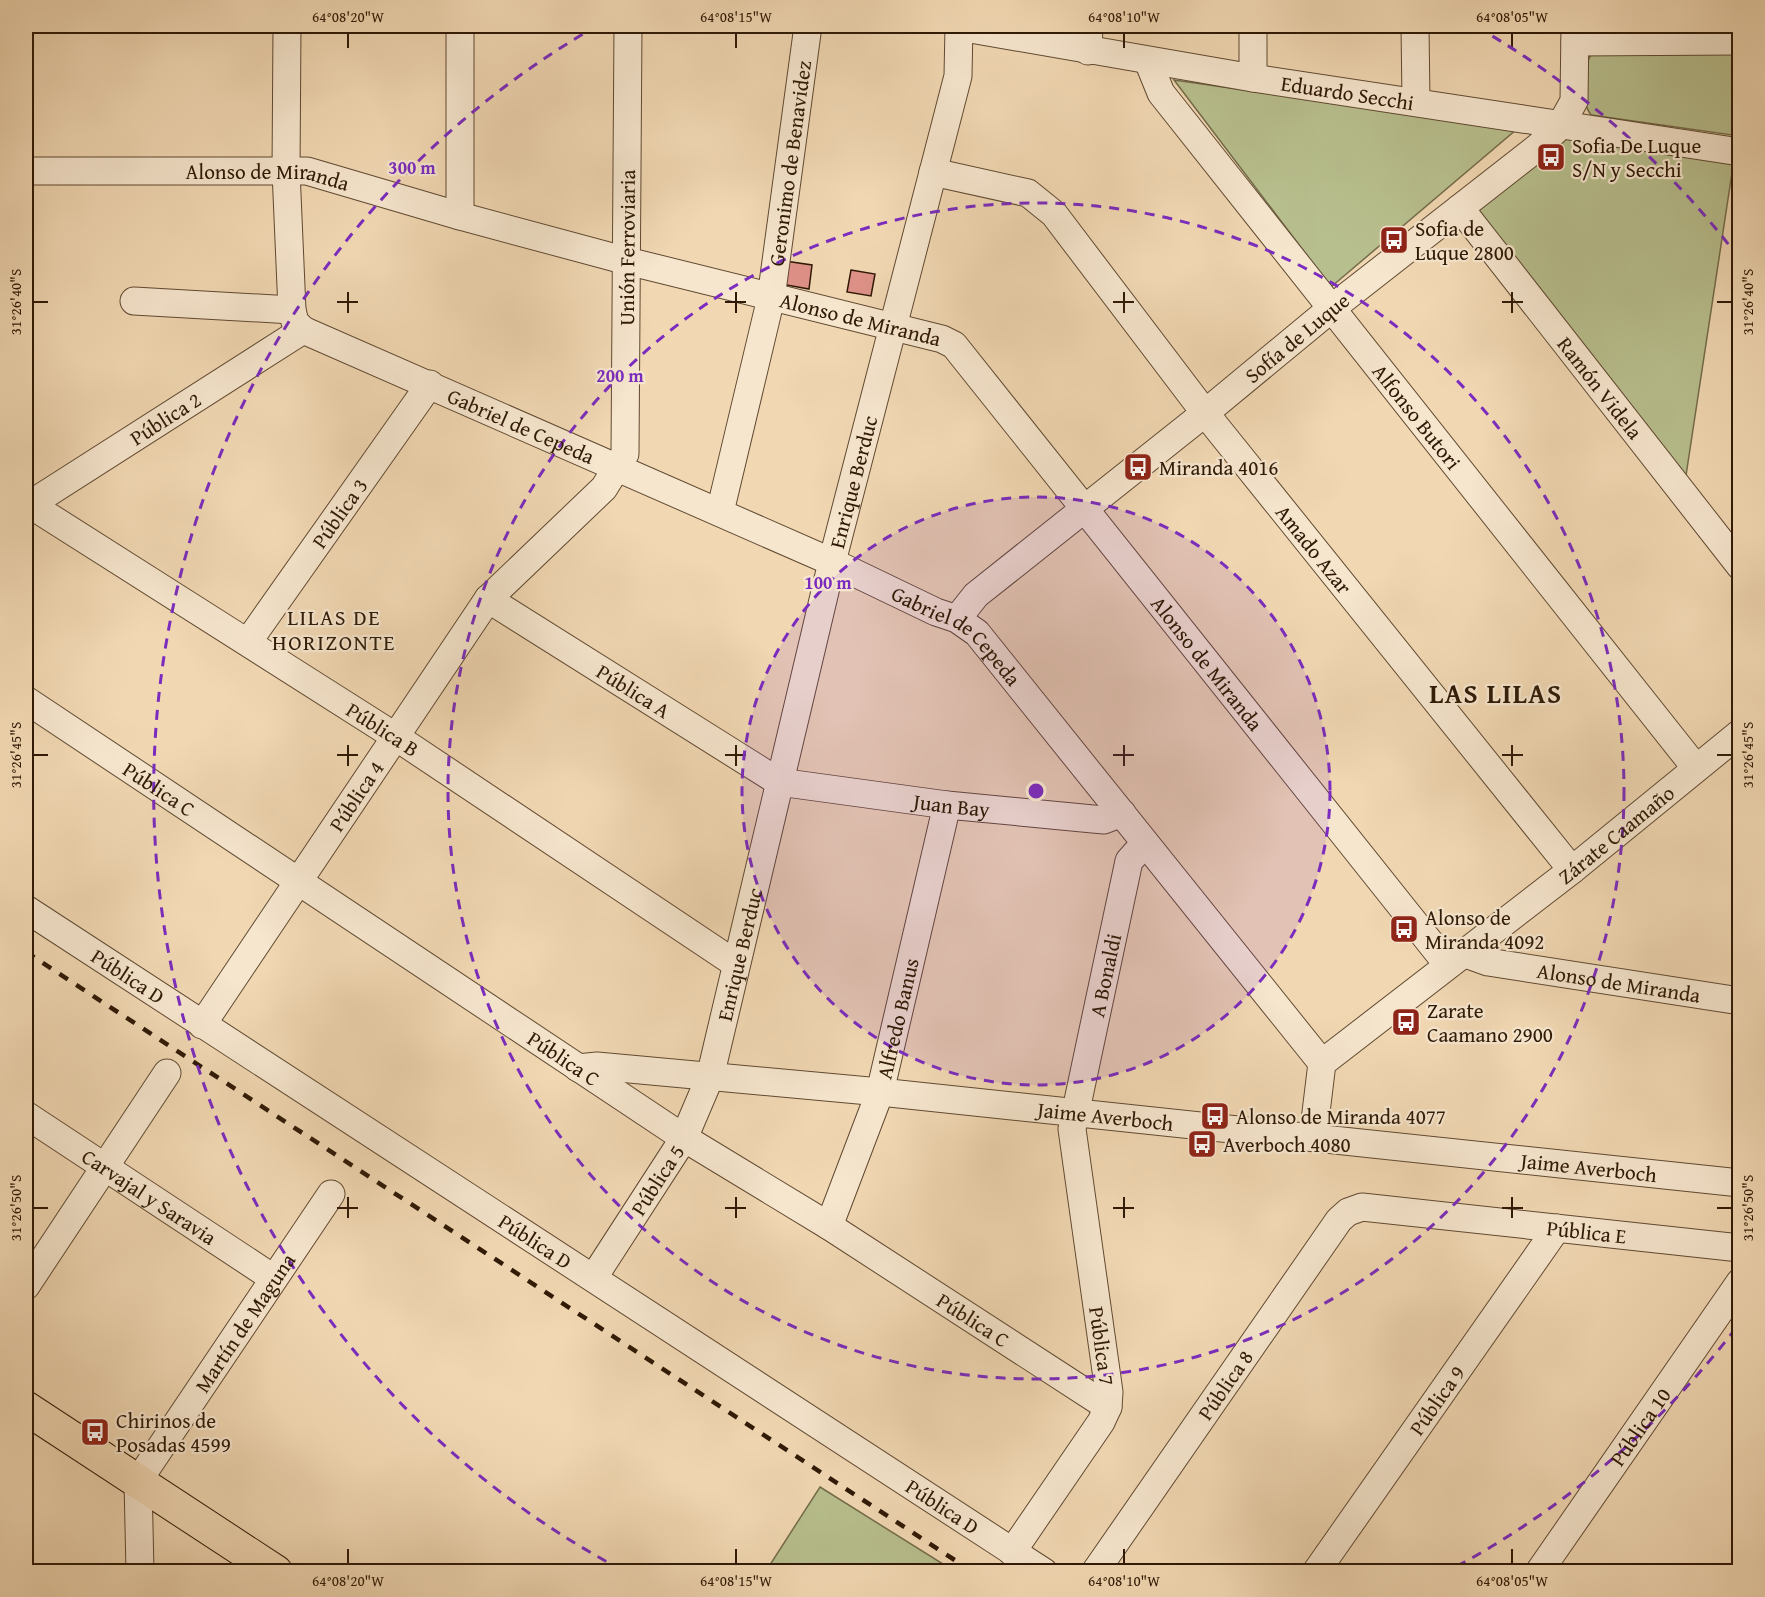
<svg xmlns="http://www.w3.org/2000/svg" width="1765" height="1597" font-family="'Gentium Book Plus',serif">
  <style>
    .green { fill: #b8bf8e; stroke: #746c4a; stroke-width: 1.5 }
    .building { fill: #df9288; stroke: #2f1906; stroke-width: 1.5 }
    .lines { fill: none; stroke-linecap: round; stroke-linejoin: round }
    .minor-casing { stroke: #604931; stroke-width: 29 }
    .major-casing { stroke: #2f1906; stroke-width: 35 }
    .minor { stroke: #f6e6ce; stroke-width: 27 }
    .major { stroke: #f1d8b3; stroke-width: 33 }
    .rail { stroke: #2f1906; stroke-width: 4.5; stroke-dasharray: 10 10; stroke-linecap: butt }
    .ticks { fill: none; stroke: #2f1906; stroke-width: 2 }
    .ring { fill: none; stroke: #7b2cbf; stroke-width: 3; stroke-dasharray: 10 8 }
    .labels { text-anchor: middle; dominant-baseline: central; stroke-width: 4.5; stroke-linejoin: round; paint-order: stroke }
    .street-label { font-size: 21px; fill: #2f1906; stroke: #f6e6ce }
    .poi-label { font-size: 21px; fill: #2f1906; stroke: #f6e6ce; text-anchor: start }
    .neighbourhood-label { font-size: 22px; letter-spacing: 1.5px; fill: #2f1906; stroke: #f6e6ce }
    .district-label { font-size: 27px; font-weight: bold; letter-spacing: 1.5px; fill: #2f1906; stroke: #f6e6ce }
    .centre { fill: #7b2cbf; stroke: #f6e6ce; stroke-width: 3 }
    .ring-label { font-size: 18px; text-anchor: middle; font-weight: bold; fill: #7b2cbf; stroke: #f6e6ce; stroke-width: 4.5; stroke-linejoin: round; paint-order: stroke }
    .neatline { fill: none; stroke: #2f1906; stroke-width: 2 }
    .ticks-label { font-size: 15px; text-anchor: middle; fill: #2f1906 }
  </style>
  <rect width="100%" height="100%" fill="#f1d8b3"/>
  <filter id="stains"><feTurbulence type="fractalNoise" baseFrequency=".00333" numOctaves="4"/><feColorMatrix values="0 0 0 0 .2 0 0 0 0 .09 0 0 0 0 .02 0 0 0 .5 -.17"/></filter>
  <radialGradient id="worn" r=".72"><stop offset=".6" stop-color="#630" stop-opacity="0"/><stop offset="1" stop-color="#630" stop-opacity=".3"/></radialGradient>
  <g class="green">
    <path d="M1597 45H1739V136L1591 115C1577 95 1583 63 1597 45Z"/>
    <path d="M1174 80 1517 129 1331 287Z"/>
    <path d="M1569 131 1735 153 1685 482 1470 207Z"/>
    <path d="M820 1487 954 1571H955H766Z"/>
  </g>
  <g class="building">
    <path d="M785 261 812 265 809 289 781 284Z"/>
    <path d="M851 270 875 274 871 296 847 292Z"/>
  </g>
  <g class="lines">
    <g class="minor-casing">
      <g id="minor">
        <path id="s1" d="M287 26 286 171 292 310 295 322 303 330 832 562 936 612 957 619 977 633 1322 1063"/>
        <path d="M460 26V216"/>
        <path d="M1253 26V78"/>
        <path d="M1415 26 1416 102"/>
        <path id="s2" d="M959 27 1253 78 1740 152"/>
        <path d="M1575 42 1740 41"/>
        <path d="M1088 51 1089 26"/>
        <path id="s3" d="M1148 61 1161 93 1695 767"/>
        <path id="s4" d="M26 171H307L460 216 627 261 942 339 954 345 1448 965"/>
        <path id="s5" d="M933 172 1028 193 1054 214 1205 413 1572 870"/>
        <path id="s6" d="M1460 208 1740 566"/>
        <path d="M134 301 292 310"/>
        <path id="s7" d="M26 502 396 737 736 964"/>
        <path id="s8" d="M26 507 303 330"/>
        <path id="s9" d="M720 512 771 298 808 26"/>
        <path id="s10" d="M488 599 779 782 947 805 1093 819 1104 820 1122 813"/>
        <path id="s11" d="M957 619 976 595 1205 413 1332 308 1538 147 1560 126 1574 101 1575 26"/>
        <path id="s12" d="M248 642 430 384"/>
        <path id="s13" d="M26 700 684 1138 829 1226 1108 1407"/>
        <path id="s14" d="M26 909 1044 1572"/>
        <path id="s15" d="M1463 953 1488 962 1740 1001"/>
        <path id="s16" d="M202 1025 488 599 604 488 625 454 628 26"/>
        <path id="s17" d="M578 1068 597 1066 880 1092 1740 1183"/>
        <path id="s18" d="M26 1115 273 1278"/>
        <path id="s19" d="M1313 1137 1322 1063 1572 870 1740 733"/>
        <path id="s20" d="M829 1226 880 1092 947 805"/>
        <path id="s21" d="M594 1277 684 1138 710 1077 832 562 958 76 959 26"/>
        <path d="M26 1286 167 1073"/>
        <path id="s22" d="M1012 1552 1101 1422 1108 1407 1109 1392 1072 1129 1129 861 1145 843"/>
        <path id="s23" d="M140 1572 138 1481 331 1194"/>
        <path id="s24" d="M1095 1572 1339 1220 1348 1212 1362 1207 1740 1248"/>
        <path id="s25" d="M1316 1572 1557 1228"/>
        <path id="s26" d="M1539 1572 1740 1282"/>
      </g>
    </g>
    <g class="major-casing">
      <path id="major" d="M26 1408 276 1572"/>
    </g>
    <use href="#minor" class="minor"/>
    <use href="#major" class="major"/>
    <path class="rail" d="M26 952 973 1572"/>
  </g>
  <path class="ticks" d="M348 33V48M736 33V48M1124 33V48M1512 33V48M348 292V313M736 292V313M1124 292V313M1512 292V313M33 302H48M337 302H358M725 302H746M1113 302H1134M1502 302H1523M1717 302H1732M348 745V766M736 745V766M1124 745V766M1512 745V766M33 755H48M337 755H358M725 755H746M1113 755H1134M1502 755H1523M1717 755H1732M348 1197V1218M736 1197V1218M1124 1197V1218M1512 1197V1218M33 1208H48M337 1208H358M725 1208H746M1113 1208H1134M1502 1208H1523M1717 1208H1732M348 1549V1564M736 1549V1564M1124 1549V1564M1512 1549V1564"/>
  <circle cx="1036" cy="791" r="294" fill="#7b2cbf" fill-opacity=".12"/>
  <g class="ring">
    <circle cx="1036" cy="791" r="294"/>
    <circle cx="1036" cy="791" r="588"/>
    <path d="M1736 1328A882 882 0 0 1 1450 1570M622 1570A882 882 0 0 1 595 27M1477 27A882 882 0 0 1 1736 254"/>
  </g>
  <defs>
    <g id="bus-square" transform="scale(1.5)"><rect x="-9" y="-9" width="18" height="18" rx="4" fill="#8f2418" stroke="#f6e6ce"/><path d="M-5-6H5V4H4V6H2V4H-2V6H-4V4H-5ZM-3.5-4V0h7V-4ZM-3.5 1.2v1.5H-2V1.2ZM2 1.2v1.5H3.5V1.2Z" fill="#fff"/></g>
  </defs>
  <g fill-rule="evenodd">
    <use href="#bus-square" x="1551" y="157"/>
    <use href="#bus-square" x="1394" y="240"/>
    <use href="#bus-square" x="1138" y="467"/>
    <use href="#bus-square" x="1404" y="929"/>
    <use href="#bus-square" x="1406" y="1022"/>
    <use href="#bus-square" x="1215" y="1116"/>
    <use href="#bus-square" x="1202" y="1144"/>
    <use href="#bus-square" x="95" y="1432"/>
  </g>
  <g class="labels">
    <g class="street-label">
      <text stroke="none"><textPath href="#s2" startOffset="394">Eduardo Secchi</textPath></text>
      <text stroke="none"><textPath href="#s9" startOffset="356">Geronimo de Benavidez</textPath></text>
      <text stroke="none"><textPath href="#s4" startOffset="242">Alonso de Miranda</textPath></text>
      <text stroke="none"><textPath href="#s16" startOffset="920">Unión Ferroviaria</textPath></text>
      <text stroke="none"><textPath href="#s4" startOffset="854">Alonso de Miranda</textPath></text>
      <text stroke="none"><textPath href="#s11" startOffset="442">Sofía de Luque</textPath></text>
      <text stroke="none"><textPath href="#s6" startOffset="228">Ramón Videla</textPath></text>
      <text stroke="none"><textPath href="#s3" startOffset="447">Alfonso Butori</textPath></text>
      <text stroke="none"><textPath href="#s8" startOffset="165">Pública 2</textPath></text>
      <text stroke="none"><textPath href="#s1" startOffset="546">Gabriel de Cepeda</textPath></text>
      <text stroke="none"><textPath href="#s21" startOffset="844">Enrique Berduc</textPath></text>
      <text stroke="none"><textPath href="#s12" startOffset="158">Pública 3</textPath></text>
      <text stroke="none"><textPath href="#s5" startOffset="555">Amado Azar</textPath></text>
      <text stroke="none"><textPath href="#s1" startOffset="1032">Gabriel de Cepeda</textPath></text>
      <text stroke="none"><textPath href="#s4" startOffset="1358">Alonso de Miranda</textPath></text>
      <text stroke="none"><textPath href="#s10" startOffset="172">Pública A</textPath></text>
      <text stroke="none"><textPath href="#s7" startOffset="423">Pública B</textPath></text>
      <text stroke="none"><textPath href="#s13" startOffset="160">Pública C</textPath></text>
      <text stroke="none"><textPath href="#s16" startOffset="276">Pública 4</textPath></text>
      <text stroke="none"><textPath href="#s10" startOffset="518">Juan Bay</textPath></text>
      <text stroke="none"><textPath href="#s19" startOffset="447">Zárate Caamaño</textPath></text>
      <text stroke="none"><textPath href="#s21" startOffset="358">Enrique Berduc</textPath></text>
      <text stroke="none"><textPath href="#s22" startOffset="612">A Bonaldi</textPath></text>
      <text stroke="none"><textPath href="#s14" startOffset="122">Pública D</textPath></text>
      <text stroke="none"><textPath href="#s15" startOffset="159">Alonso de Miranda</textPath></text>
      <text stroke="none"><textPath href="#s20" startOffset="219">Alfredo Banus</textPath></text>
      <text stroke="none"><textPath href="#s13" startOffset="646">Pública C</textPath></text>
      <text stroke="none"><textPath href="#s17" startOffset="530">Jaime Averboch</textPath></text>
      <text stroke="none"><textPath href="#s17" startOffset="1016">Jaime Averboch</textPath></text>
      <text stroke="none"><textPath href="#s21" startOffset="116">Pública 5</textPath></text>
      <text stroke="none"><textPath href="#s18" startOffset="148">Carvajal y Saravia</textPath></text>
      <text stroke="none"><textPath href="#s24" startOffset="681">Pública E</textPath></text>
      <text stroke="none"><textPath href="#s14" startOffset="608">Pública D</textPath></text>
      <text stroke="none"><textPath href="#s13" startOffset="1132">Pública C</textPath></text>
      <text stroke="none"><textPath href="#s23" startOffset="282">Martín de Maguna</textPath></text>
      <text transform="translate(1102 1346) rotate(82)">Pública 7</text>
      <text stroke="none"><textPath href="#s24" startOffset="228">Pública 8</textPath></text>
      <text stroke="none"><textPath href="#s25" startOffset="210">Pública 9</textPath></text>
      <text stroke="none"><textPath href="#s26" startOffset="177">Pública 10</textPath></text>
      <text stroke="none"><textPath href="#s14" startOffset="1094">Pública D</textPath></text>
    </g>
    <g class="poi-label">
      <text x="1572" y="145">Sofia De Luque<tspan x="1572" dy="24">S/N y Secchi</tspan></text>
      <text x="1415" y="228">Sofia de<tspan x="1415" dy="24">Luque 2800</tspan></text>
      <text x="1159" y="467">Miranda 4016</text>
      <text x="1425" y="917">Alonso de<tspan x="1425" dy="24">Miranda 4092</tspan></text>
      <text x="1427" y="1010">Zarate<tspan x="1427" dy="24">Caamano 2900</tspan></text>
      <text x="1236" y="1116">Alonso de Miranda 4077</text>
      <text x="1223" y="1144">Averboch 4080</text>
      <text x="116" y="1420">Chirinos de<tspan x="116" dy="24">Posadas 4599</tspan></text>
    </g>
    <g class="neighbourhood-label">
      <text x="334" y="617">LILAS DE<tspan x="334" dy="25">HORIZONTE</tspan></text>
    </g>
    <g class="district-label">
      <text x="1496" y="693">LAS LILAS</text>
    </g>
  </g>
  <circle cx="1036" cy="791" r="9" class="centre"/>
  <g class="ring-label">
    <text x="412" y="174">300 m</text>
    <text x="620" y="382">200 m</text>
    <text x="828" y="589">100 m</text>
  </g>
  <rect width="1765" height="1597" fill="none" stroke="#f1d8b3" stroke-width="66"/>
  <rect x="33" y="33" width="1699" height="1531" class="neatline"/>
  <g class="ticks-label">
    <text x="348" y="22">64°08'20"W</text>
    <text x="736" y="22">64°08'15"W</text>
    <text x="1124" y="22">64°08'10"W</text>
    <text x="1512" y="22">64°08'05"W</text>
    <text transform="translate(16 302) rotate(-90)" y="5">31°26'40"S</text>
    <text transform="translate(1748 302) rotate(-90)" y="5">31°26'40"S</text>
    <text transform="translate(16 755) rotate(-90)" y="5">31°26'45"S</text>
    <text transform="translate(1748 755) rotate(-90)" y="5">31°26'45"S</text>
    <text transform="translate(16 1208) rotate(-90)" y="5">31°26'50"S</text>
    <text transform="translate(1748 1208) rotate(-90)" y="5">31°26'50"S</text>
    <text x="348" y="1586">64°08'20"W</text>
    <text x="736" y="1586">64°08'15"W</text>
    <text x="1124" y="1586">64°08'10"W</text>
    <text x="1512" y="1586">64°08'05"W</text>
  </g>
  <rect width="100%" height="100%" filter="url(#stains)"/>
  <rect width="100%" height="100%" fill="url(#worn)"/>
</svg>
